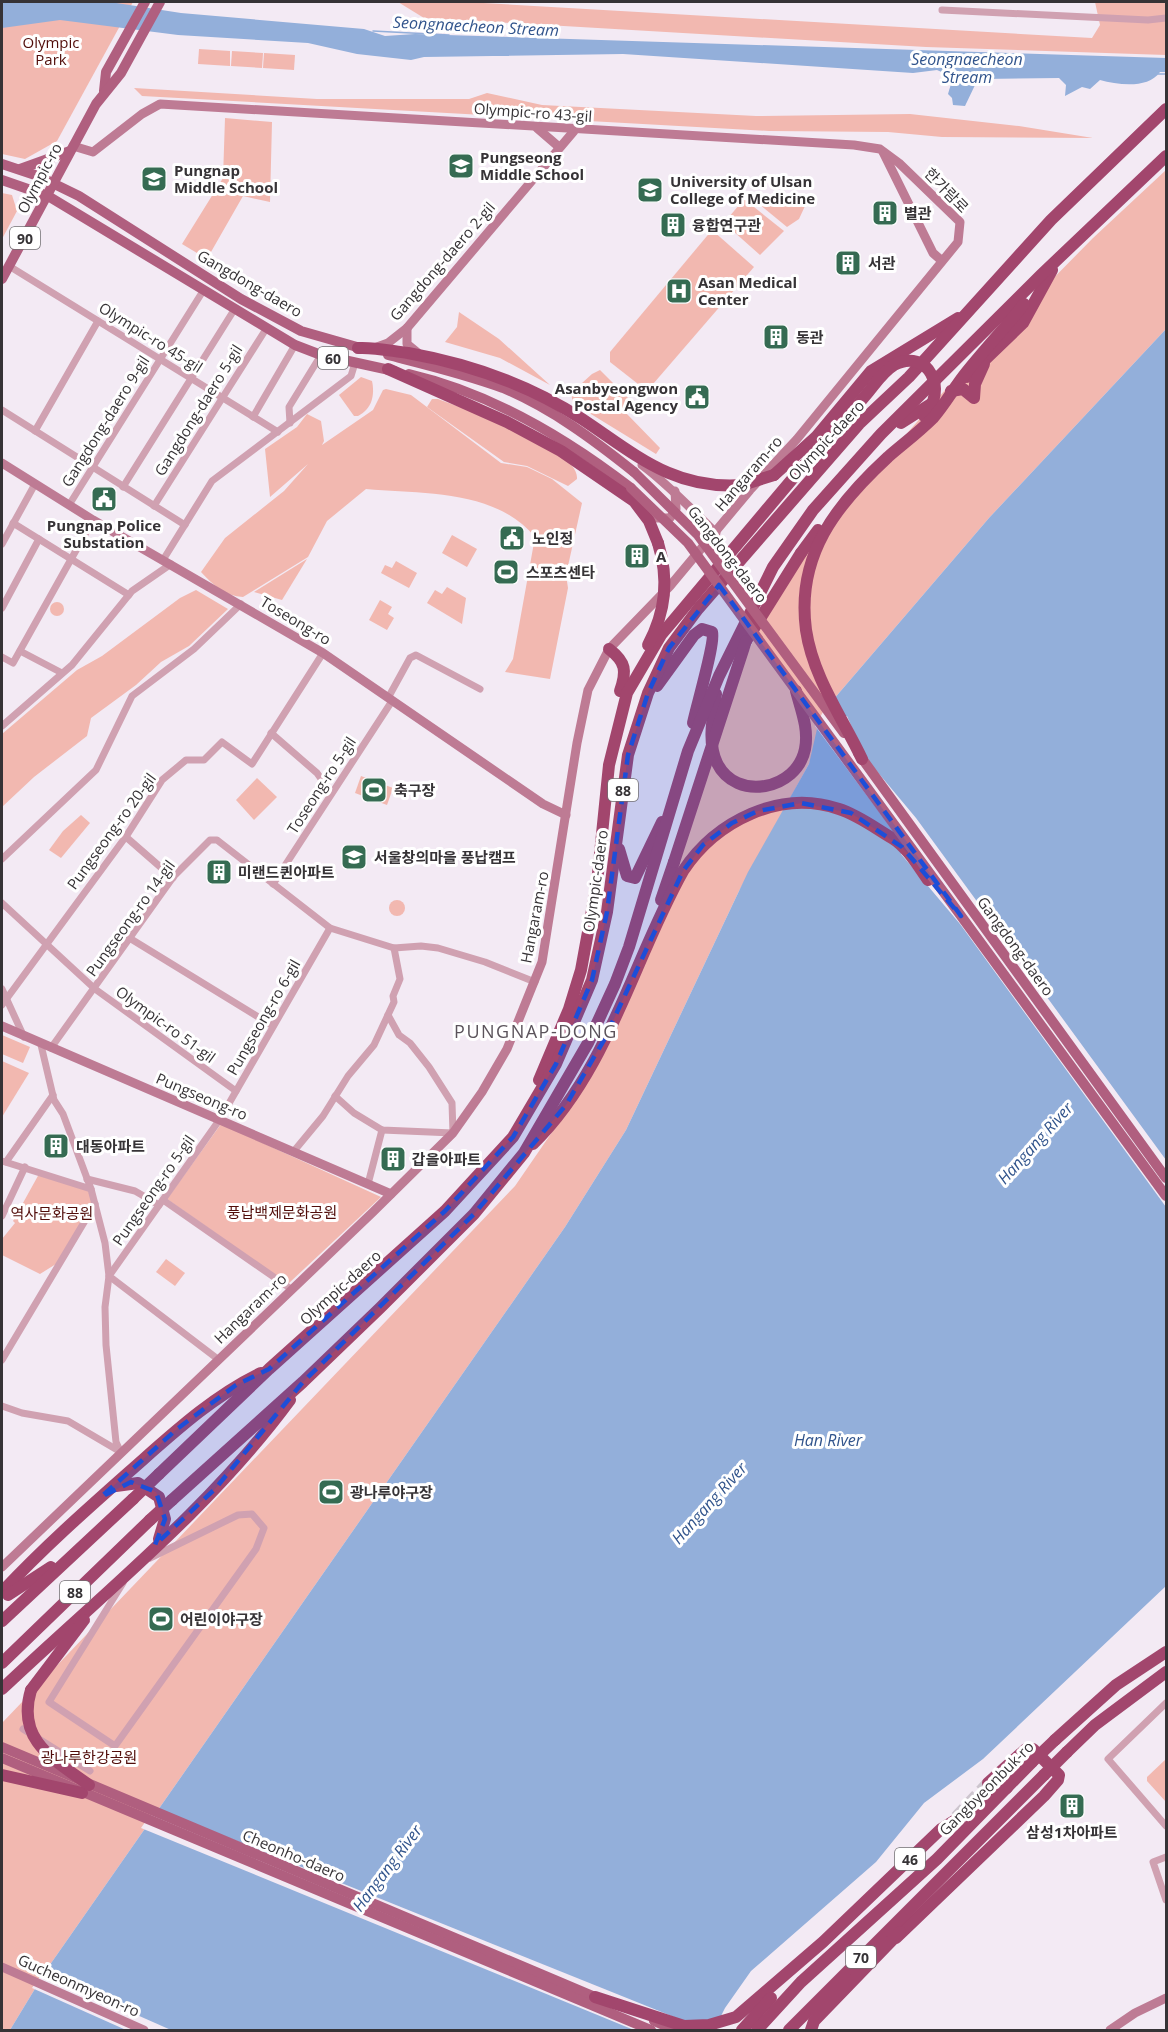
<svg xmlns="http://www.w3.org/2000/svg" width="1168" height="2032" font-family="'Open Sans','Noto Sans KR',sans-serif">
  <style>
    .green { fill: #f2b8b0 }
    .water { fill: #93afda }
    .pier { fill: #f3eaf4 }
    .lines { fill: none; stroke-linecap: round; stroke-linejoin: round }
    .stream { stroke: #93afda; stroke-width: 1.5 }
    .highway-tunnel { stroke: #cdc5ce; stroke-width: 12; stroke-dasharray: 12 6; stroke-linecap: butt }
    .street { stroke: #d0a1b1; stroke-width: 7 }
    .secondary { stroke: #be7b94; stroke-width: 9 }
    .primary { stroke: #b05f7f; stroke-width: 10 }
    .highway { stroke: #a2466d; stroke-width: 12 }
    .primary-bridge { stroke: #b05f7f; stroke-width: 10 }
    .highway-bridge { stroke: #a2466d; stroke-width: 12 }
    .marked { fill: #1d4ed8; fill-opacity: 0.2; stroke: #1d4ed8; stroke-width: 4.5; stroke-dasharray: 12 8; stroke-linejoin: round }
    .labels { text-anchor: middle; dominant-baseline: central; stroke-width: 6; stroke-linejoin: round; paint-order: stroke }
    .shield { fill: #fff; stroke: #727072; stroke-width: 1.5 }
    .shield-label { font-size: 14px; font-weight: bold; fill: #363336 }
    .park-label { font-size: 15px; fill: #510d0a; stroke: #fff }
    .street-label { font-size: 15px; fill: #363336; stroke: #fff }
    .poi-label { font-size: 15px; font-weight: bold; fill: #363336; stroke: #fff; text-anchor: start }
    .water-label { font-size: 16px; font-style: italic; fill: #31548c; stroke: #fff }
    .quarter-label { font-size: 18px; letter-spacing: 1.5px; fill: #5b535b; stroke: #fff }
  </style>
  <rect width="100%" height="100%" fill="#f3eaf4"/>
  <g class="green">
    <path d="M2 2H133L57 141 25 159 2 154Z"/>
    <path d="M398 2H466L1092 38 1100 25 1095 2H1166V55L926 47 424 18Z"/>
    <path d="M199 49 230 51V66L198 64Z"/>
    <path d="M232 51 263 53 262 68 231 66Z"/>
    <path d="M264 53 295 55 294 70 263 68Z"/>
    <path d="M134 88 317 99H469L487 93 542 105 756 116 910 114 1019 126 1093 138 942 137 888 132 769 131 142 96Z"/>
    <path d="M225 118 272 122 270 202 243 196 207 259 182 244 223 178Z"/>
    <path d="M1166 170V329L989 518 833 700 809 764 739 891 626 1130 565 1227 47 1969 10 2030H2V1723L515 1186 579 1093 636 983 747 654 777 592 874 471 959 374 1093 238Z"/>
    <path d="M2 193 12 195 17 211 2 239Z"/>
    <path d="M771 197 799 199 805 206 799 219 787 227 759 204V199Z"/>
    <path d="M744 199 784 231 760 255 724 223Z"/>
    <path d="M712 230 754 267 647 391 610 362V352Z"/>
    <path d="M459 312 499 339 550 385 500 358 445 342 457 327Z"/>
    <path d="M600 370 633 403 626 413 660 448 656 454 573 403 571 393 592 374Z"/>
    <path d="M361 377 372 381C375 395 372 409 358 416H354L339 395Z"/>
    <path d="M386 389 411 395 501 463 527 467 552 479 582 503 566 575 568 588 550 679 505 672 513 659 535 537C495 489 423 494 366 489L327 521 308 557 243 597C225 596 213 585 201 572L225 538 284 491 308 464 270 497 265 449 297 427 307 414 321 421 324 441 322 445 373 410 383 390Z"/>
    <path d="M432 399H438C465 409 580 448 577 479L568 486 527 466 504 462 427 407Z"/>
    <path d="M452 535 477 549 467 567 442 553Z"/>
    <path d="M307 559 282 600 254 592Z"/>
    <path d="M396 561 417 573 409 588 381 573 385 565 392 568Z"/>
    <path d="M447 587 466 598 462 624 427 603 435 590 442 594Z"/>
    <path d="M196 590 228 609 189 646 161 662 136 685 91 718 87 736 34 777 2 807V734L77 670 102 656 180 598Z"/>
    <path d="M380 600 392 607 388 614 394 618 387 630 369 620Z"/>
    <circle cx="57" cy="609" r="7"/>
    <path d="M361 776 393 788 387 805 355 793Z"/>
    <path d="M257 778 277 797 254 820 236 800Z"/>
    <path d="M81 815 90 823 61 858 49 850 63 831Z"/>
    <circle cx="397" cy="908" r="8"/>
    <path d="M2 1035 30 1047 23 1063 2 1054Z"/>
    <path d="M2 1061 29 1073 2 1117Z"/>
    <path d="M221 1124 381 1197 288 1284 167 1199Z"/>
    <path d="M39 1174 88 1190 93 1204 56 1264 40 1274 2 1255V1239L15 1223 13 1221Z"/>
    <path d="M166 1259 185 1273 175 1286 156 1272Z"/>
    <path d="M1166 1759V1802L1147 1781V1777Z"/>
  </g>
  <g class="water">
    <path d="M14 2H110L181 13 364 29 385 36 415 34 1166 58V72H1160C1148 89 1119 85 1100 80L1090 89 1082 87 1065 96 1066 85 1059 78 982 79 976 83 965 106 953 105 952 98 948 94 953 77 937 70 913 73 623 54 424 57 411 60 357 54 308 43 178 35 60 20 2 28V3Z"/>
    <path d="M1166 329V1586L983 1759 924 1803 876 1862 751 1971 725 2008 714 2030H10L47 1969 565 1227 626 1130 748 872 809 764 817 729 833 700 989 518Z"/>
  </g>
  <g class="pier">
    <path d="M827 705 836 716H847L865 757 916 818 1166 1160V1207L960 924 901 854 903 844 815 726Z"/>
    <path d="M155 1808 689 2023 690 2030H634L141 1828Z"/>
    <path d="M42 1973 171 2030H126L32 1988Z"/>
  </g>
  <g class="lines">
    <g class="stream">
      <path d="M373 31 449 35"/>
      <path d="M1158 74H1166"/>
    </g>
    <path class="highway-tunnel" d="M956 1817 988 1783"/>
    <g class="street">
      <path d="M942 10 1148 20 1166 18"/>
      <path d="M9 266 278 432"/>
      <path d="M2 410 185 525"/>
      <path d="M253 417 295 345"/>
      <path d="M290 423 289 407 321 355"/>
      <path d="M35 431 98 321"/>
      <path d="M123 487 234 310"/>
      <path d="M69 505 203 291"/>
      <path d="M154 506 266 329"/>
      <path d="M13 523 129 595"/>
      <path d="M2 544 35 484"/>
      <path d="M163 560 212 481 351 376 355 363"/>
      <path d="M2 608 39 539"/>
      <path d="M20 651 62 673"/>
      <path d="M2 657 13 663 93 520"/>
      <path d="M388 698 410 658 416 655 480 689"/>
      <path d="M2 726 72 665 132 591 171 564"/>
      <path d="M271 733 317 773 331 793"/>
      <path d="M126 837 173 878"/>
      <path d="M2 859 96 770 132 696 194 649 241 604"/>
      <path d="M273 884 392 701"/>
      <path d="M2 903 95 989 236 1091"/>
      <path d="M131 939 273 1026"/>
      <path d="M2 989 24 1037"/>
      <path d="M2 1005 127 835 162 780 186 760H204L222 742 252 764 323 653"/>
      <path d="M41 1045 54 1100 63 1114 91 1189 105 1243 109 1276 105 1307 106 1345 116 1442 121 1453"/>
      <path d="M51 1048 174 876 210 840H217L330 928 394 948 421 946 438 948 485 962 535 982"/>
      <path d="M335 1096 354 1113 382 1130 453 1133 452 1103 429 1067 410 1043 399 1035 388 1015"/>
      <path d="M294 1151 323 1116 348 1076 374 1045 394 1002 393 996 400 979 394 948"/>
      <path d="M2 1161 91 1189"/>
      <path d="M6 1162 53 1095"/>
      <path d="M87 1179 135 1191 159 1205"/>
      <path d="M368 1184 382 1130"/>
      <path d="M163 1200 291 1289"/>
      <path d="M2 1216 25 1167"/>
      <path d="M2 1360 95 1204"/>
      <path d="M219 1360 109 1276 220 1119 330 928"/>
      <path d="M2 1406 22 1413 68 1421 119 1451"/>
      <path d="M123 1583 49 1702 115 1746 256 1549 264 1528 252 1514 238 1515 150 1558"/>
      <path d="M1166 1703 1108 1759 1166 1826"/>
      <path d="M23 1729 90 1771"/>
      <path d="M1166 1857 1153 1862 1166 1900"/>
    </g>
    <g class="secondary">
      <path d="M537 128 559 147"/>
      <path d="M883 152 933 253 941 260"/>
      <path d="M407 328V344L418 353"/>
      <path d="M377 347 388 343 407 328 574 131"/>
      <path d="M2 463 93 520 323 653 543 804 566 815"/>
      <path d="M642 465C669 485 691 509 716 533"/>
      <path d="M647 518H670L676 509 675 491"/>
      <path d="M2 1026 391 1194"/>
      <path d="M2 1567 373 1212 453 1133 482 1092 507 1049 542 962 577 743 588 690 609 649 670 586 750 490 797 439 958 242 960 222 899 163 880 149 854 145 160 104 142 114 93 152 73 146"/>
      <path d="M2 1967 144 2030"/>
      <path d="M1110 2030 1135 2013 1166 1998"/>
    </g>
    <g class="primary">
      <path d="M104 91 106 72 145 2"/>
      <path d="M2 164 38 176 79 196 241 299 301 331 364 349"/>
      <path d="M20 169 70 151"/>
      <path d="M2 180 48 196 295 345 321 355 394 371"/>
      <path d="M2 279 96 104 121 73 160 2"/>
      <path d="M388 355C427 365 465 374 503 388 551 408 594 440 634 472"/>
      <path d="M409 374C491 393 565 437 631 488"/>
      <path d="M2 1747 600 1999"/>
      <path d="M2 1758 651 2030"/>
      <path d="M654 2021 675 2030"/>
    </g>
    <g class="highway">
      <path d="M358 348C375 347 391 351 408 353 470 364 528 384 582 419 635 454 673 490 742 485"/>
      <path d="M388 369 507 422 561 451 634 501 649 521 658 543"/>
      <path d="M967 377 1023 323 1052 270"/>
      <path d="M951 391 963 389 974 398 975 384 984 364"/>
      <path d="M901 423 934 402"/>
      <path d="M774 475 816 437 871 371 958 318"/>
      <path d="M746 641 801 553"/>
      <path d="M609 649C626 662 627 671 620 691"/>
      <path d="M657 686 694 635 702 629 712 632C716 640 696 708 693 723"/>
      <path d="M716 694C713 716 707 742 717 763 736 802 797 790 805 749 809 729 801 710 796 691"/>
      <path d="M619 849 627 876 635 878 662 822"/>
      <path d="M661 900 674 862"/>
      <path d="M539 1080 569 1009 581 970 597 883 609 765 627 693 661 635 821 445"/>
      <path d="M533 1144C608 1071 633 960 683 871 716 821 780 789 839 809 858 815 875 828 892 838 907 847 918 866 928 880"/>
      <path d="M159 1474 269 1369 445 1211 513 1137 556 1064 592 980 607 912 628 755 648 693 669 648 698 609 859 424 909 377 1051 220 1166 109"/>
      <path d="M116 1486 138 1483 159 1497 165 1519 159 1539"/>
      <path d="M172 1500 303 1382 380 1308 474 1214 524 1153 588 1043 615 984 629 947 688 751 719 676 773 567 813 510 881 434 1041 275 1166 156"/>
      <path d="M2 1592C41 1550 85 1511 129 1472 170 1436 211 1397 261 1373"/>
      <path d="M8 1595 51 1567"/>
      <path d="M2 1621 133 1499"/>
      <path d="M2 1663 150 1520"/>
      <path d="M2 1689C100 1596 209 1510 290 1400"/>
      <path d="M31 1690 84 1620"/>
      <path d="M1055 1740 1116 1685 1166 1652"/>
      <path d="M1067 1752 1095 1725 1166 1672"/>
      <path d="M2 1775 82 1793"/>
      <path d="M896 1938 1044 1796 1058 1780 1059 1775 1033 1749H1026L988 1783"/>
      <path d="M595 1997 684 2026 709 2025 736 2017 823 1942 941 1829 1007 1788"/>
      <path d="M742 2030 771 1998"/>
      <path d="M757 2030 801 1982 937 1859 1032 1762"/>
      <path d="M789 2030 1044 1775"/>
      <path d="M811 2030 814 2021 900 1932"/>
    </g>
    <g class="primary-bridge">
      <path d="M634 472 698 535 844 733"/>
      <path d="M631 488 688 543 1166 1196"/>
      <path d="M858 753 1166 1178"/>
    </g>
    <g class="highway-bridge">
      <path d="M821 445C836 429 851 413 865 396 874 386 882 372 894 365 928 347 949 390 924 416"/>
      <path d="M742 485 774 475"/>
      <path d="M801 553 818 530"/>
      <path d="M648 645C666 611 669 579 658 543"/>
      <path d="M862 759C842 717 813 677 806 630 796 555 836 505 888 457 903 444 919 432 933 418 945 404 954 388 965 374 984 350 1005 328 1024 304"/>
      <path d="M674 862 746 641"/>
      <path d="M133 1499 159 1474"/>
      <path d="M150 1520 172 1500"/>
      <path d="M31 1690C16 1740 53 1759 89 1785"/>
      <path d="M1032 1762 1055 1740"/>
      <path d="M1044 1775 1067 1752"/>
    </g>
  </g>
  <path class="marked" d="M719 585 961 916 902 847 851 813 801 803 758 811 732 823 703 845 683 871 604 1040 566 1105 474 1214 303 1382 215 1489 155 1545 165 1519 156 1492 131 1482 101 1497 177 1429 236 1385 269 1369 445 1211 513 1137 556 1064 592 980 607 912 628 755 648 693 669 648Z"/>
  <defs>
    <g id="school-square" transform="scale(1.35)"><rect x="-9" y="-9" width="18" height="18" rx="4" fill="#356b52" stroke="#fff"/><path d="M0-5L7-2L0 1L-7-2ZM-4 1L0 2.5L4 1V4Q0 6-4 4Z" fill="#fff"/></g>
    <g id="university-square" transform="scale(1.35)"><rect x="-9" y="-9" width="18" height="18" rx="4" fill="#356b52" stroke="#fff"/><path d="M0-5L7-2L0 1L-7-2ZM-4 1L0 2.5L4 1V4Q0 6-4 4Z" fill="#fff"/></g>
    <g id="building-square" transform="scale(1.35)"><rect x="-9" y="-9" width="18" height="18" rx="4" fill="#356b52" stroke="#fff"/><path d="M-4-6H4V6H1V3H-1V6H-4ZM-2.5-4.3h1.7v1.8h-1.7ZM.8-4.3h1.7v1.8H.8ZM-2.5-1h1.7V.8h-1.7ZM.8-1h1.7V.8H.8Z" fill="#fff"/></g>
    <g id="hospital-square" transform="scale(1.35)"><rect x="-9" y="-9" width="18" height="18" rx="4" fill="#356b52" stroke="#fff"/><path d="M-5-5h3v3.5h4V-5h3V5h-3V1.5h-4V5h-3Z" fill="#fff"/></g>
    <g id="civic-square" transform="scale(1.35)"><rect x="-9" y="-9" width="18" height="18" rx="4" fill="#356b52" stroke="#fff"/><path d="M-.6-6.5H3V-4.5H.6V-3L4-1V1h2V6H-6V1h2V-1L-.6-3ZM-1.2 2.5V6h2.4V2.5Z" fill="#fff"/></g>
    <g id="stadium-square" transform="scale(1.35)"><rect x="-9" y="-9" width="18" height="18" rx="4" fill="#356b52" stroke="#fff"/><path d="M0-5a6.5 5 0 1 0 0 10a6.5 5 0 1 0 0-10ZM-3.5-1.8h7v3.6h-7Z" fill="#fff"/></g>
  </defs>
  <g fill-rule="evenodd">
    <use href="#school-square" x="461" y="166"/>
    <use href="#school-square" x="154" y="179"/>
    <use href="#university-square" x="650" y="190"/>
    <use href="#building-square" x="885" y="213"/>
    <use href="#building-square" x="673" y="225"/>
    <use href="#building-square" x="848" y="263"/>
    <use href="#hospital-square" x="679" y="291"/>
    <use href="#building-square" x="776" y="337"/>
    <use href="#civic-square" x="697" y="397"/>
    <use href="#civic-square" x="104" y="499"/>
    <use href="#civic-square" x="512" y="538"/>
    <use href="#building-square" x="637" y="556"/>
    <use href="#stadium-square" x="506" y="572"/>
    <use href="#stadium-square" x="374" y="790"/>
    <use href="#school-square" x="354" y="857"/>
    <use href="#building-square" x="219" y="872"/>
    <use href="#building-square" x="56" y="1146"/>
    <use href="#building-square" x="393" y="1159"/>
    <use href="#stadium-square" x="331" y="1492"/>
    <use href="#stadium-square" x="161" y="1619"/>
    <use href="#building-square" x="1072" y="1806"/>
  </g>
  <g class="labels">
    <g class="shield">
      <rect x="10" y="227" width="30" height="22" rx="4.5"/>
      <rect x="318" y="347" width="30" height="22" rx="4.5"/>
      <rect x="608" y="779" width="30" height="22" rx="4.5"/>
      <rect x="60" y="1581" width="30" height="22" rx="4.5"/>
      <rect x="895" y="1848" width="30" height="22" rx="4.5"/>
      <rect x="846" y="1946" width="30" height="22" rx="4.5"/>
    </g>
    <g class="shield-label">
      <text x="25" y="238">90</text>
      <text x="333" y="358">60</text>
      <text x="623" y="790">88</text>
      <text x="75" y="1592">88</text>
      <text x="910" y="1859">46</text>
      <text x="861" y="1957">70</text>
    </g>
    <g class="park-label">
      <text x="51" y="42">Olympic<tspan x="51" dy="17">Park</tspan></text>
      <text x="282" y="1212">풍납백제문화공원</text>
      <text x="52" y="1213">역사문화공원</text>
      <text x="89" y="1757">광나루한강공원</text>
    </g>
    <g class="street-label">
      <text transform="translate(533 112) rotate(4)">Olympic-ro 43-gil</text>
      <text transform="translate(39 178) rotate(-62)">Olympic-ro</text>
      <text transform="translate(947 190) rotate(46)">한가람로</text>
      <text transform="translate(442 261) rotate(-49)">Gangdong-daero 2-gil</text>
      <text transform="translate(250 283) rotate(30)">Gangdong-daero</text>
      <text transform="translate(151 337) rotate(32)">Olympic-ro 45-gil</text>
      <text transform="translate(198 410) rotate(-58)">Gangdong-daero 5-gil</text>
      <text transform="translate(105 421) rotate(-58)">Gangdong-daero 9-gil</text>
      <text transform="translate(826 440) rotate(-47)">Olympic-daero</text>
      <text transform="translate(748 473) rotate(-49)">Hangaram-ro</text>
      <text transform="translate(728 554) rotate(52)">Gangdong-daero</text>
      <text transform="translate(296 620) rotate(31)">Toseong-ro</text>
      <text transform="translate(321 785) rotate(-57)">Toseong-ro 5-gil</text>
      <text transform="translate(111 831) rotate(-54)">Pungseong-ro 20-gil</text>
      <text transform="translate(595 881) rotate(-82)">Olympic-daero</text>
      <text transform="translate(534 917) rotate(-79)">Hangaram-ro</text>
      <text transform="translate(130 918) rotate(-54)">Pungseong-ro 14-gil</text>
      <text transform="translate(1016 946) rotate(54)">Gangdong-daero</text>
      <text transform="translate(263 1017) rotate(-60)">Pungseong-ro 6-gil</text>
      <text transform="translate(166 1024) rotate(36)">Olympic-ro 51-gil</text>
      <text transform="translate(202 1096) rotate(23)">Pungseong-ro</text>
      <text transform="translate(153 1190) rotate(-55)">Pungseong-ro 5-gil</text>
      <text transform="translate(340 1287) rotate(-42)">Olympic-daero</text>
      <text transform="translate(250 1308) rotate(-44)">Hangaram-ro</text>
      <text transform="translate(986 1788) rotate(-45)">Gangbyeonbuk-ro</text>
      <text transform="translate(294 1855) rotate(23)">Cheonho-daero</text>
      <text transform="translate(79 1985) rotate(24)">Gucheonmyeon-ro</text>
    </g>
    <g class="poi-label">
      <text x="480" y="157">Pungseong<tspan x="480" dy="17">Middle School</tspan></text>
      <text x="174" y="170">Pungnap<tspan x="174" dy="17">Middle School</tspan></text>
      <text x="670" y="181">University of Ulsan<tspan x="670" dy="17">College of Medicine</tspan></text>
      <text x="904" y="213">별관</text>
      <text x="692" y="225">융합연구관</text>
      <text x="868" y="263">서관</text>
      <text x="698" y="282">Asan Medical<tspan x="698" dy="17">Center</tspan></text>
      <text x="796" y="337">동관</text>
      <text x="678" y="388" text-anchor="end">Asanbyeongwon<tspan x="678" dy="17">Postal Agency</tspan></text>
      <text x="104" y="525" text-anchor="middle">Pungnap Police<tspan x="104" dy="17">Substation</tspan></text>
      <text x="532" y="538">노인정</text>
      <text x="656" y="556">A</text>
      <text x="526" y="572">스포츠센타</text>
      <text x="394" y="790">축구장</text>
      <text x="374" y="857">서울창의마을 풍납캠프</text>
      <text x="238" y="872">미랜드퀸아파트</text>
      <text x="76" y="1146">대동아파트</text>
      <text x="412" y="1159">갑을아파트</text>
      <text x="350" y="1492">광나루야구장</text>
      <text x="180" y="1619">어린이야구장</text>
      <text x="1072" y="1832" text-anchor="middle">삼성1차아파트</text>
    </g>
    <g class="water-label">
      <text transform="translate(476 26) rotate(3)">Seongnaecheon Stream</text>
      <text x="967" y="59">Seongnaecheon<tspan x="967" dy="18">Stream</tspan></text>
      <text transform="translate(1035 1143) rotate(-48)">Hangang River</text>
      <text x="828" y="1440">Han River</text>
      <text transform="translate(709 1503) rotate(-48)">Hangang River</text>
      <text transform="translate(387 1868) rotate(-53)">Hangang River</text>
    </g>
    <g class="quarter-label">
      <text x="536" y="1031">PUNGNAP-DONG</text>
    </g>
  </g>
  <rect width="1168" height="2032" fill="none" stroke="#363336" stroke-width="6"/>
</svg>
